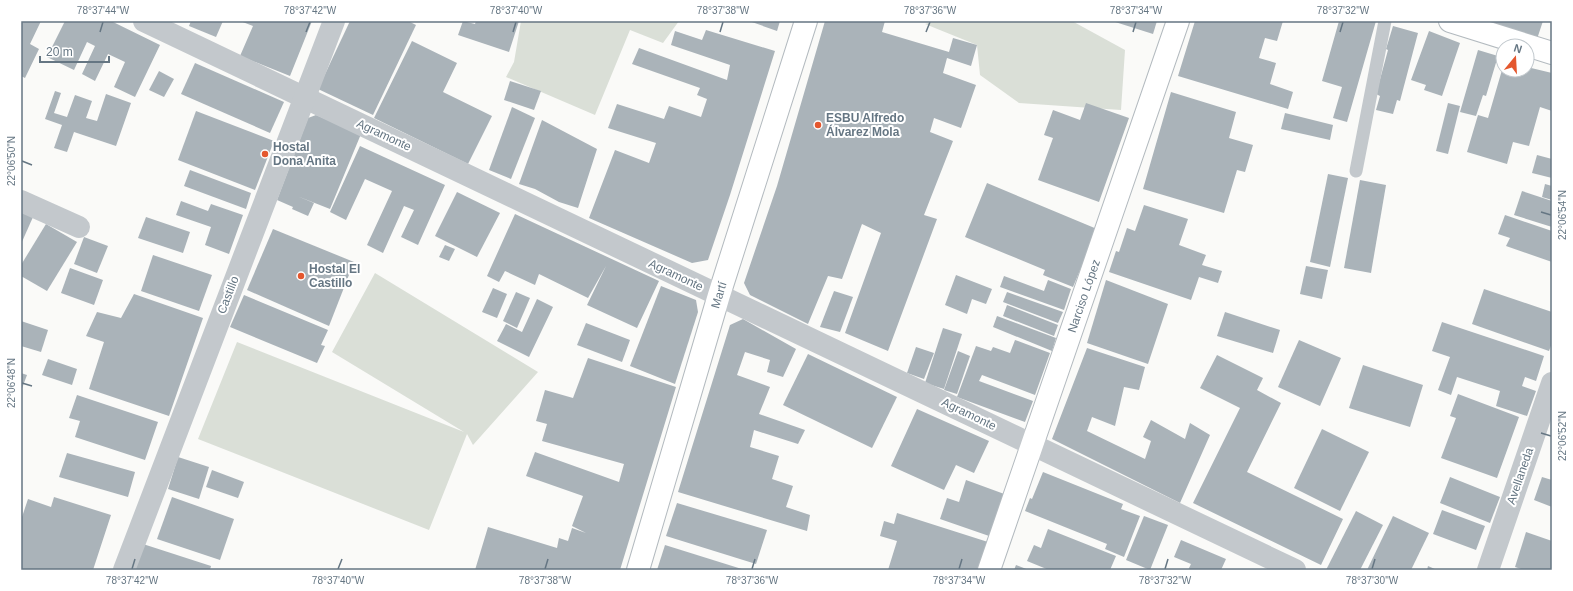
<svg xmlns="http://www.w3.org/2000/svg" width="1573" height="591" font-family="Helvetica,sans-serif">
  <style>
    .green { fill: #dadfd7 }
    .building { fill: #aab3b9 }
    .lines { fill: none; stroke-linecap: round; stroke-linejoin: round }
    .secondary-casing { stroke: #b3babf; stroke-width: 24 }
    .lane { stroke: #c3c8cc; stroke-width: 13 }
    .street { stroke: #c3c8cc; stroke-width: 22 }
    .secondary { stroke: #fff; stroke-width: 22 }
    .ticks { fill: none; stroke: #657683; stroke-width: 1.5 }
    .poi-dot { fill: #e4572e; stroke: #fff; stroke-width: 1.5 }
    .labels { text-anchor: middle; dominant-baseline: central; stroke-width: 4; stroke-linejoin: round; paint-order: stroke }
    .poi-label { font-size: 12px; font-weight: bold; fill: #657683; stroke: #fff; text-anchor: start }
    .street-label { font-size: 12px; fill: #657683; stroke: #fff }
    .neatline { fill: none; stroke: #657683; stroke-width: 1.5 }
    .ticks-label { font-size: 10px; text-anchor: middle; fill: #657683 }
  </style>
  <rect width="100%" height="100%" fill="#fafaf8"/>
  <g class="green">
    <path d="M521 21H679L663 43 630 30 595 115 506 77 514 62Z"/>
    <path d="M935 21H1072L1125 50 1121 110 1019 103 980 75 977 45 925 24Z"/>
    <path d="M375 273 538 372 473 445 467 434 429 530 198 439 237 342 464 432 332 352Z"/>
  </g>
  <g class="building">
    <path d="M22 21H41L30 44 39 49 25 78 21 76V24Z"/>
    <path d="M65 21H111L160 45 135 97 114 87 125 62 108 54 95 81 82 74 95 46 87 42 74 70 47 57Z"/>
    <path d="M191 21H223L216 37 189 26Z"/>
    <path d="M240 21H312L290 76 240 56 253 26Z"/>
    <path d="M350 21H408L416 25 373 115 318 89Z"/>
    <path d="M463 21 475 24 476 21H519L509 52 458 35Z"/>
    <path d="M749 21H780L777 31Z"/>
    <path d="M825 21H885L882 32 949 52 953 38 977 45 971 66 947 58 943 73 976 85 961 128 934 118 930 132 953 141 924 215 937 219 888 351 845 333 881 233 862 224 842 279 828 276 808 324 750 295 744 283 777 186Z"/>
    <path d="M1112 21H1157L1153 34Z"/>
    <path d="M1195 21H1283L1277 41 1265 38 1259 58 1276 63 1270 84 1293 92 1288 109 1178 76Z"/>
    <path d="M1339 21H1376L1347 122 1333 118 1342 87 1322 81Z"/>
    <path d="M1494 21H1543L1537 39 1493 25Z"/>
    <path d="M1393 26 1418 33 1400 101 1397 100 1393 114 1376 110 1380 96 1376 94 1388 50 1386 49Z"/>
    <path d="M706 30 775 51 730 195 708 260 692 263 589 218 615 150 649 163 656 143 608 128 617 104 664 119 669 106 701 117 707 99 697 95 700 88 632 64 639 48 727 80 730 65 671 45 675 31 702 40Z"/>
    <path d="M1429 31 1460 43 1442 96 1424 90 1426 85 1411 80Z"/>
    <path d="M412 41 457 63 443 92 492 116 468 164 374 118Z"/>
    <path d="M1478 50 1498 56 1486 96 1483 95 1476 116 1460 112Z"/>
    <path d="M195 63 284 102 270 133 181 94Z"/>
    <path d="M1527 67 1552 73V111L1540 107 1529 146 1513 142 1507 164 1467 152 1478 115 1488 118 1502 70H1527Z"/>
    <path d="M159 71 174 79 164 97 149 90Z"/>
    <path d="M510 81 541 91 534 110 504 100Z"/>
    <path d="M55 91 61 93 54 113 67 117 75 95 92 101 86 118 97 121 106 94 131 103 116 146 74 132 67 152 54 148 62 125 45 119Z"/>
    <path d="M1171 92 1236 112 1229 138 1253 145 1245 172 1237 170 1224 213 1143 189Z"/>
    <path d="M1086 103 1129 118 1099 202 1038 180 1053 138 1044 135 1053 110 1080 120Z"/>
    <path d="M1448 103 1460 106 1448 154 1436 151Z"/>
    <path d="M512 107 535 118 511 179 489 170Z"/>
    <path d="M196 111 274 141 255 190 178 160Z"/>
    <path d="M1285 113 1333 125 1330 140 1281 129Z"/>
    <path d="M316 115 361 134 330 209 297 196 314 203 308 216 292 209 293 207 277 200 308 118Z"/>
    <path d="M542 120 597 149 578 208 559 202 535 189 519 184Z"/>
    <path d="M360 146 445 185 418 245 401 237 414 210 404 206 383 253 367 245 392 191 365 179 346 220 330 212Z"/>
    <path d="M1537 155 1552 159V178L1532 173Z"/>
    <path d="M190 170 251 193 246 209 184 186Z"/>
    <path d="M1328 174 1348 178 1330 267 1310 262Z"/>
    <path d="M1360 180 1386 185 1371 273 1344 268Z"/>
    <path d="M987 183 1097 229 1073 287 1043 275 1045 270 965 237Z"/>
    <path d="M1545 184 1552 186V200L1542 197Z"/>
    <path d="M1522 191 1552 201V227L1514 215Z"/>
    <path d="M457 192 500 213 477 257 435 236Z"/>
    <path d="M181 201 208 211 211 204 243 215 229 254 205 245 211 227 176 215Z"/>
    <path d="M1144 205 1188 219 1179 245 1206 255 1202 265 1222 271 1218 283 1199 277 1191 300 1109 272 1116 251 1119 252 1127 228 1135 231Z"/>
    <path d="M21 211 33 217 21 244Z"/>
    <path d="M515 214 659 281 637 328 587 305 606 266 588 298 539 274 535 285 505 271 499 282 487 276Z"/>
    <path d="M1505 215 1552 231V262L1506 246 1510 238 1498 234Z"/>
    <path d="M146 217 190 232 183 253 138 238Z"/>
    <path d="M46 224 77 242 47 291 21 276V265Z"/>
    <path d="M273 229 354 262 329 326 247 290Z"/>
    <path d="M84 237 108 246 97 273 74 264Z"/>
    <path d="M445 245 455 249 449 261 439 257Z"/>
    <path d="M153 255 212 275 199 311 141 291Z"/>
    <path d="M1306 266 1328 270 1322 299 1300 294Z"/>
    <path d="M70 268 103 280 94 305 61 293Z"/>
    <path d="M956 275 992 289 986 304 972 299 967 314 945 305Z"/>
    <path d="M1004 276 1044 291 1048 280 1071 289 1064 310 1000 287Z"/>
    <path d="M1106 280 1168 304 1148 364 1087 343Z"/>
    <path d="M661 286 696 300 698 312 675 384 630 366Z"/>
    <path d="M493 288 507 294 497 318 482 312Z"/>
    <path d="M1484 289 1552 312V343L1549 351 1472 324Z"/>
    <path d="M834 291 853 297 840 332 820 327Z"/>
    <path d="M516 292 530 298 517 328 503 321Z"/>
    <path d="M1007 292 1063 312 1058 323 1003 302Z"/>
    <path d="M134 294 203 318 169 416 89 389 104 342 86 336 97 312 121 318Z"/>
    <path d="M244 295 328 330 321 345 325 346 317 363 230 327Z"/>
    <path d="M537 299 553 307 529 357 497 341 506 324 522 332Z"/>
    <path d="M1007 305 1058 325 1054 336 1003 316Z"/>
    <path d="M1225 312 1280 330 1273 353 1217 336Z"/>
    <path d="M997 316 1056 338 1052 351 993 327Z"/>
    <path d="M743 319 796 349 783 377 767 372 770 360 745 352 737 375 770 387 759 414 805 430 798 444 754 430 750 447 779 456 772 479 793 486 786 507 810 515 807 531 678 492 730 325Z"/>
    <path d="M21 321 48 330 41 352 21 346Z"/>
    <path d="M1442 322 1544 356 1536 381 1525 377 1522 386 1536 391 1527 416 1496 406 1500 391 1457 377 1451 395 1438 390 1450 357 1432 351Z"/>
    <path d="M586 323 630 340 622 362 577 345Z"/>
    <path d="M943 328 962 334 944 389 925 383Z"/>
    <path d="M1015 340 1050 353 1035 395 982 375 979 381 1033 401 1025 422 957 397 976 346 991 351 993 347 1010 353Z"/>
    <path d="M1299 340 1341 358 1320 406 1278 387Z"/>
    <path d="M916 347 934 353 924 379 907 373Z"/>
    <path d="M1087 348 1145 367 1139 390 1124 387 1115 426 1092 417 1087 431 1145 459 1151 441 1143 437 1151 420 1185 439 1190 423 1210 435 1180 503 1052 439Z"/>
    <path d="M958 351 970 356 957 394 944 390Z"/>
    <path d="M808 354 897 397 872 448 783 405Z"/>
    <path d="M1217 355 1263 378 1257 390 1281 403 1247 472 1343 519 1321 565 1193 503 1240 408 1200 388Z"/>
    <path d="M588 358 676 387 620 570H475L488 527 557 548 559 538 568 541 572 528 586 533 572 526 583 496 526 476 535 452 619 482 624 464 542 441 547 424 536 421 545 390 573 398Z"/>
    <path d="M48 359 77 369 72 385 42 375Z"/>
    <path d="M1363 365 1423 385 1410 427 1349 408Z"/>
    <path d="M21 373 27 375 21 391Z"/>
    <path d="M1458 394 1519 417 1497 478 1441 458 1456 418 1450 416Z"/>
    <path d="M77 395 158 422 145 460 75 437 80 421 69 418Z"/>
    <path d="M917 409 989 441 974 473 956 465 944 490 891 466Z"/>
    <path d="M1322 429 1369 452 1340 511 1294 488Z"/>
    <path d="M67 453 135 472 128 497 59 477Z"/>
    <path d="M178 457 209 467 199 499 168 489Z"/>
    <path d="M212 470 244 482 238 498 206 487Z"/>
    <path d="M1043 472 1123 504 1121 509 1140 516 1124 557 1105 549 1107 544 1025 511 1030 498 1032 499Z"/>
    <path d="M1450 477 1500 497 1490 523 1440 503Z"/>
    <path d="M1542 477 1552 480V507L1534 500Z"/>
    <path d="M966 480 1007 495 992 537 940 519 947 498 959 502Z"/>
    <path d="M54 497 111 515 93 570H21V520L28 499 51 507Z"/>
    <path d="M172 497 234 519 220 560 157 539Z"/>
    <path d="M677 503 767 530 756 564 666 536Z"/>
    <path d="M1442 510 1485 526 1476 550 1433 534Z"/>
    <path d="M1356 511 1383 525 1360 570H1326Z"/>
    <path d="M897 513 988 542 979 570H888L897 541 880 536 884 521 894 524Z"/>
    <path d="M1144 516 1168 525 1150 570 1126 560Z"/>
    <path d="M1393 516 1429 533 1411 570H1367Z"/>
    <path d="M1048 529 1116 556 1110 570H1049L1027 561 1034 545 1041 548Z"/>
    <path d="M1526 532 1552 541V570H1524L1515 567Z"/>
    <path d="M1181 540 1226 559 1221 570H1188L1191 564 1174 557Z"/>
    <path d="M143 544 211 566 210 570H134Z"/>
    <path d="M665 545 745 570H657Z"/>
    <path d="M1016 565 1029 570H1014Z"/>
    <path d="M1428 566 1437 570H1427Z"/>
  </g>
  <g class="lines">
    <g class="secondary-casing">
      <g id="secondary">
        <path d="M1450 21 1552 53"/>
        <path d="M638 570 719 295 806 21"/>
        <path d="M989 570 1178 21"/>
      </g>
    </g>
    <path class="lane" d="M1356 171 1385 21"/>
    <g class="street">
      <path d="M144 21 1295 570"/>
      <path d="M21 201 79 227"/>
      <path d="M124 570 334 21"/>
      <path d="M1488 570 1552 383"/>
    </g>
    <use href="#secondary" class="secondary"/>
  </g>
  <path class="ticks" d="M100 32 103 22M306 32 310 22M513 32 516 22M720 32 723 22M926 32 930 22M1133 32 1136 22M1340 32 1343 22M22 161 32 165M1541 212 1551 215M22 383 32 386M1541 433 1551 436M132 569 135 559M338 569 342 559M545 569 548 559M752 569 755 559M959 569 962 559M1165 569 1168 559M1372 569 1375 559"/>
  <g class="poi-dot">
    <circle cx="818" cy="125" r="4"/>
    <circle cx="265" cy="154" r="4"/>
    <circle cx="301" cy="276" r="4"/>
  </g>
  <g class="labels">
    <g class="poi-label">
      <text x="826" y="118">ESBU Alfredo<tspan x="826" dy="14">Álvarez Mola</tspan></text>
      <text x="273" y="147">Hostal<tspan x="273" dy="14">Dona Anita</tspan></text>
      <text x="309" y="269">Hostal El<tspan x="309" dy="14">Castillo</tspan></text>
    </g>
    <g class="street-label">
      <text transform="translate(384 135) rotate(25)">Agramonte</text>
      <text transform="translate(676 275) rotate(25)">Agramonte</text>
      <text transform="translate(228 295) rotate(-69)">Castillo</text>
      <text transform="translate(719 295) rotate(-73)">Martí</text>
      <text transform="translate(1084 296) rotate(-71)">Narciso López</text>
      <text transform="translate(969 414) rotate(26)">Agramonte</text>
      <text transform="translate(1520 476) rotate(-71)">Avellaneda</text>
    </g>
  </g>
  <rect width="1573" height="591" fill="none" stroke="#ffffff" stroke-width="44"/>
  <g transform="translate(1515 58) rotate(18)"><circle r="19" fill="#ffffff" stroke="#c1c8cd"/>
  <path d="M0-3L7 15L0 10L-7 15Z" fill="#e4572e"/>
  <text y="-6" font-size="11" font-weight="bold" text-anchor="middle" fill="#657683">N</text>
  </g>
  <path d="M40 56v6h69v-6" fill="none" stroke="#657683" stroke-width="2"/>
  <text x="46" y="56" font-size="12" fill="#657683" stroke="#ffffff" stroke-width="3" paint-order="stroke">20 m</text>
  <rect x="22" y="22" width="1529" height="547" class="neatline"/>
  <g class="ticks-label">
    <text x="103" y="14">78°37'44"W</text>
    <text x="310" y="14">78°37'42"W</text>
    <text x="516" y="14">78°37'40"W</text>
    <text x="723" y="14">78°37'38"W</text>
    <text x="930" y="14">78°37'36"W</text>
    <text x="1136" y="14">78°37'34"W</text>
    <text x="1343" y="14">78°37'32"W</text>
    <text transform="translate(11 161) rotate(-90)" y="4">22°06'50"N</text>
    <text transform="translate(1562 215) rotate(-90)" y="4">22°06'54"N</text>
    <text transform="translate(11 383) rotate(-90)" y="4">22°06'48"N</text>
    <text transform="translate(1562 436) rotate(-90)" y="4">22°06'52"N</text>
    <text x="132" y="584">78°37'42"W</text>
    <text x="338" y="584">78°37'40"W</text>
    <text x="545" y="584">78°37'38"W</text>
    <text x="752" y="584">78°37'36"W</text>
    <text x="959" y="584">78°37'34"W</text>
    <text x="1165" y="584">78°37'32"W</text>
    <text x="1372" y="584">78°37'30"W</text>
  </g>
</svg>
